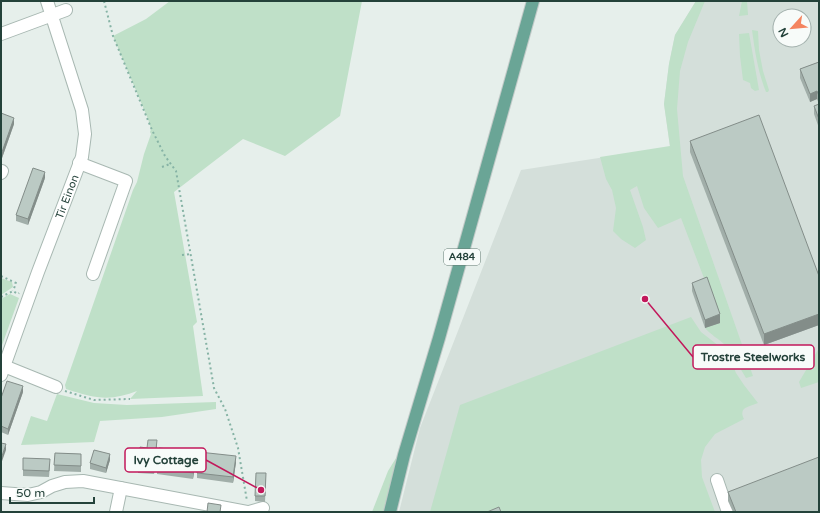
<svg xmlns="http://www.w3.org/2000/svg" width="820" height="513" font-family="'Varela Round',sans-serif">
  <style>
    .built { fill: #d4dfda; fill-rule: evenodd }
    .green { fill: #bfe0c8 }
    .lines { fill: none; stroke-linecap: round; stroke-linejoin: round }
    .minor-casing { stroke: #a8b8b2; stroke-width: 14 }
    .major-casing { stroke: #c2cac8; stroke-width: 14 }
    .path { stroke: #86b3a5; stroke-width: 2; stroke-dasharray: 2 3; stroke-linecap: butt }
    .minor { stroke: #fff; stroke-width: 12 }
    .major { stroke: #6aa596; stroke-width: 12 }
    .wall { fill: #a1aea9 }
    .shaded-wall { fill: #838d89 }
    .building { fill: #bbcac4; stroke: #838d89 }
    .labels { text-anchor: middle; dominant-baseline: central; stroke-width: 3.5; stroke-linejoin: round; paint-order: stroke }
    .shield { fill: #f7fbf9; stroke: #637a73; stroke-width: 1 }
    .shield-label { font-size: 10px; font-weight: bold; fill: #24423a }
    .street-label { font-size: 11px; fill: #24423a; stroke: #f7fbf9 }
    .leader { fill: none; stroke: #c2185b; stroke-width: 1.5 }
    .callout-dot { fill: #c2185b; stroke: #f7fbf9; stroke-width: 1.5 }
    .callout { fill: #f7fbf9; stroke: #c2185b; stroke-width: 1.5 }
    .callout-label { font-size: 12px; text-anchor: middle; font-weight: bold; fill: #24423a }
  </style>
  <rect width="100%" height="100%" fill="#e6efeb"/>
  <path class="built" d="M696 1H819V512H399L420 428 521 170 670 147 664 104 669 64 675 35ZM780 16H804V40H780Z"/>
  <g class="green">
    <path d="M170 1H362L340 116 285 156 243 139 174 192 197 322 193 326 203 396 130 399 137 391C124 396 111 399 97 397 87 396 76 392 66 389L65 385 133 190 137 182 144 154 151 134 150 132 151 129 148 119 113 36 146 19Z"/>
    <path d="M696 1H705L688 42 680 71 677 109 683 176 753 376 746 378C739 367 733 355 725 345 719 339 711 335 705 328L707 286 681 218 658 228 644 208 637 186 630 190 643 227 646 240 635 248 621 239 613 231 616 208 612 190 606 179 600 157 670 146 664 104 669 64 675 35Z"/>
    <path d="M742 1H747L748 15 739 16Z"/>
    <path d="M752 30 758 31 759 50 763 71 769 90 768 92H766C758 72 755 52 752 30Z"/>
    <path d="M749 33 759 90 755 91 751 88 750 83 743 80 740 56 739 34Z"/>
    <path d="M1 278 12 282 13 287 1 295Z"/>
    <path d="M10 294 19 298 1 348V299Z"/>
    <path d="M691 317 701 332 719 346 727 355 732 363 736 373 744 385 758 403C749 407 738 407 744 419L715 434 705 447 701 460 702 477 715 512H430L460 405Z"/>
    <path d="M819 348V382L801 388 799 382Z"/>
    <path d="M57 394 94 403 127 405 216 402V409L162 417 100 421 94 442 21 445 31 416 47 421Z"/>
    <path d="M401 450 385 512H372L388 471Z"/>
  </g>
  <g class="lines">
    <g class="minor-casing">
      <g id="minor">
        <path d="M1 34 66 10"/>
        <path d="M79 163 126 181 93 274"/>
        <path d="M1 173 2 171"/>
        <path d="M4 366 56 387"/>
        <path id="s1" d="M1 375 38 272 82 157 85 134 82 110 47 1"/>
        <path d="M717 480 728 512"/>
        <path d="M1 493 28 495 41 492 52 486 65 482 83 481 247 512"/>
        <path d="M116 512 121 488"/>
        <path d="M249 512 263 508"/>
      </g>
    </g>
    <g class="major-casing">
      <path id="major" d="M390 512 404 455 439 338 533 1"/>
    </g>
    <g class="path">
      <path d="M104 1 113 36 152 130 165 156 176 171 203 325 214 388 225 409 238 448 247 501"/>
      <path d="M162 167 170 164"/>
      <path d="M182 255 191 254"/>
      <path d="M1 276 16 283 13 291"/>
      <path d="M1 297 13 291 18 294 19 293"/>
      <path d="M65 391 94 400 130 399"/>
    </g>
    <use href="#minor" class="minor"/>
    <use href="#major" class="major"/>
  </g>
  <g class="wall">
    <path d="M819 62V128L814 114V106L819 104 817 99 810 102 800 78V69Z"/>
    <path d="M1 113 14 124 2 158 1 157Z"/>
    <path d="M690 141 819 276V325L764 345 690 152Z"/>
    <path d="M45 178 28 225 16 221V215Z"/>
    <path d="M692 283 720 323 705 328 692 291Z"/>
    <path d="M23 392 8 435 1 432V398Z"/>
    <path d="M157 446 154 474 138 473V467Z"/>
    <path d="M55 453 81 454V472L54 471Z"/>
    <path d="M23 458 50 465 49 477 23 476Z"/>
    <path d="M196 458 193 479 157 474V468Z"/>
    <path d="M110 460 106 473 90 469V463Z"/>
    <path d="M236 462 233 483 197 478V473Z"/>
    <path d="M266 479 265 502 255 501V496Z"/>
    <path d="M728 492 819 512H733L728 501Z"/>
  </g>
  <g class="shaded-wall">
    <path d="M817 91V99L810 102V94Z"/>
    <path d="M14 118V124L2 158V152Z"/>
    <path d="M45 172V178L28 225V219Z"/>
    <path d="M720 314V323L705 328V320Z"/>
    <path d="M819 314V325L764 345V334Z"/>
    <path d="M23 386V392L8 435V429Z"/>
    <path d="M157 440V446L154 474V468Z"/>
    <path d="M6 444V450L1 464V459Z"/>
    <path d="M196 452V458L193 479V473Z"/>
    <path d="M110 454V460L106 473V468Z"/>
    <path d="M236 456V462L233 483V477Z"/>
  </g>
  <g class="building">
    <path d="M819 62V96L817 91 810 94 800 69Z"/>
    <path d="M819 104V119L814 106Z"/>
    <path d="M1 113 14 118 2 152 1 151Z"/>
    <path d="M759 115 819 276V314L764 334 690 141Z"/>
    <path d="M33 168 45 172 28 219 16 215Z"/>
    <path d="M707 277 720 314 705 320 692 283Z"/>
    <path d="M7 381 23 386 8 429 1 426V398Z"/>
    <path d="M148 440H157L154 468 138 467 140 447 147 448Z"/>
    <path d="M1 443 6 444 1 459Z"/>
    <path d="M159 448 196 452 193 473 157 468Z"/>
    <path d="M94 450 110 454 106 468 90 463Z"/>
    <path d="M199 452 236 456 233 477 197 473Z"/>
    <path d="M55 453 81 454V466L54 465Z"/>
    <path d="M819 457V512H736L728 492Z"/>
    <path d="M23 458 50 459 49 471 23 470Z"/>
    <path d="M256 473H266L265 496H255Z"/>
    <path d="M208 503 221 505 220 512H207Z"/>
    <path d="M499 507 501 512H487Z"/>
  </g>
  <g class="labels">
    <rect class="shield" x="444" y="249" width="36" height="16" rx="3"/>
    <g class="shield-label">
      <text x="462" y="257">A484</text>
    </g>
    <g class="street-label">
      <text stroke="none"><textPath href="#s1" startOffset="190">Tir Einon</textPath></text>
    </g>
  </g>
  <path class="leader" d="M645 299L693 357M261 490L206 460"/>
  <g class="callout-dot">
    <circle cx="645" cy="299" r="4"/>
    <circle cx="261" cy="490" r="4"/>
  </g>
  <g class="callout">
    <rect x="693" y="345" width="121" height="24" rx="4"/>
    <rect x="125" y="448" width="81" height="24" rx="4"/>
  </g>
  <g class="callout-label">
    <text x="753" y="361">Trostre Steelworks</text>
    <text x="166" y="464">Ivy Cottage</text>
  </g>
  <rect width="820" height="513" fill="none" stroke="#24423a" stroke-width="4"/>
  <g transform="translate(792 28) rotate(243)"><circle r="19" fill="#f7fbf9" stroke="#a3b1ad"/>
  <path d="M0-3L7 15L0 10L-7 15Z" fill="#f4845f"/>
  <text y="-6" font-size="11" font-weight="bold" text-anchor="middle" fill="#24423a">N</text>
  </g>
  <path d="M10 497v6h84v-6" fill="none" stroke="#24423a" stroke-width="2"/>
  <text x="16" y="497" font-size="12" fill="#24423a" stroke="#f7fbf9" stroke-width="3" paint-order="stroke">50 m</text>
</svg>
